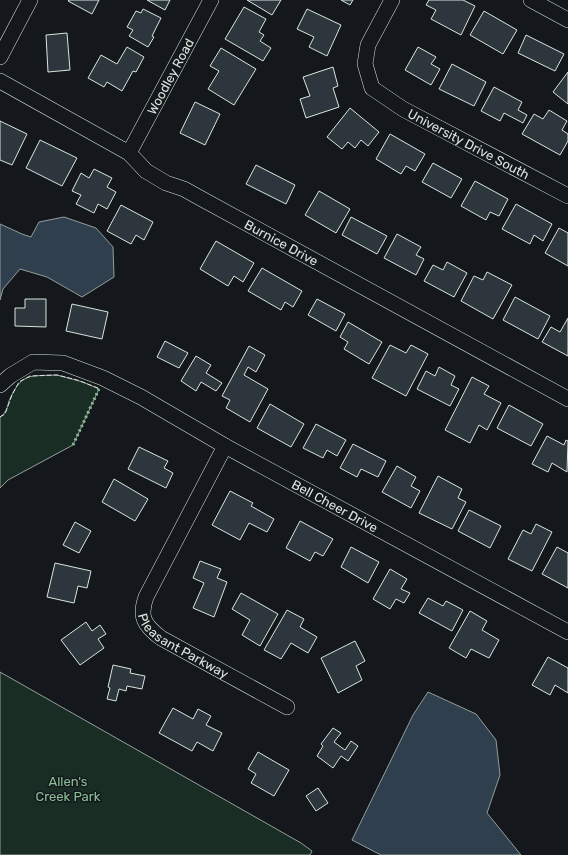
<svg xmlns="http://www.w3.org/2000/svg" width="568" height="855" font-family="Rubik,sans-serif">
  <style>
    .green { fill: #1a2d24; stroke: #939e99 }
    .water { fill: #2f3f4d; stroke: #939e99 }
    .building { fill: #2c363c; stroke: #d8e6dc }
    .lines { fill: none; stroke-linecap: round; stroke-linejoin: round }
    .minor-casing { stroke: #d8e6dc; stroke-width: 16 }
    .minor { stroke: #14181c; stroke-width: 15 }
    .hedge { stroke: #8ac095; stroke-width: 3; stroke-dasharray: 2 3; stroke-linecap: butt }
    .fence { stroke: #d8e6dc; stroke-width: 1; stroke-dasharray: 5 2; stroke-linecap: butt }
    .labels { text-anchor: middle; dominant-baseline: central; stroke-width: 3; stroke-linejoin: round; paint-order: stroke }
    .street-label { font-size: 13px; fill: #d8e6dc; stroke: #14181c }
    .park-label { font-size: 13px; fill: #8ac095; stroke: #14181c }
  </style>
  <rect width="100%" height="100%" fill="#14181c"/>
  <g class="green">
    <path d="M57 375 83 382 99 389 73 445 8 480 0 488V417C6 413 7 408 9 401 21 373 29 376 57 375Z"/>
    <path d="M0 672 301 843 312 851 310 855H0Z"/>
  </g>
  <g class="water">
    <path d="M64 217 96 228 113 247 114 277 82 297 47 277 20 269 3 289 0 300V224L22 234 31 237 39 222Z"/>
    <path d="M428 692 476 714 496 740 500 775 487 813 521 855H381L352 840 413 715Z"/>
  </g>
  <g class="building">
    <path d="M69 0H99L92 14 68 1Z"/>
    <path d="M147 0H170L165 10Z"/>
    <path d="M247 0H281L272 15Z"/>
    <path d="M341 0H353L350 5Z"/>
    <path d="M429 0H463L475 6 461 35 431 19 436 10 426 5Z"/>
    <path d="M244 7 266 19 259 32 264 35 260 41 271 48 263 61 225 39Z"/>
    <path d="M143 9 161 18 152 36 154 37 148 47 129 36 133 30 127 27 136 11 141 13Z"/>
    <path d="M307 9 341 25 327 56 309 47 314 37 297 29Z"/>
    <path d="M484 11 517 30 503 54 470 35Z"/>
    <path d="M67 33 70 70 48 72 46 35Z"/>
    <path d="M526 35 564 54 555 71 518 53Z"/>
    <path d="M127 47 144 57 136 72 133 71 122 91 107 82 104 87 88 78 101 55 117 64Z"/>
    <path d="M418 47 436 57 431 64 440 69 431 85 405 70Z"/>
    <path d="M221 48 256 69 234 105 208 89 219 71 210 66Z"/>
    <path d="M452 64 486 82 474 106 439 89Z"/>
    <path d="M333 67 338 86 333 88 339 107 306 118 300 99 310 96 303 77Z"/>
    <path d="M568 72V104L553 92Z"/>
    <path d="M494 87 522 102 518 110 527 115 523 123 504 113 500 121 481 111Z"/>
    <path d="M195 102 220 114 205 145 180 133Z"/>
    <path d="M350 108 379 132 368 146 361 140 355 148 348 142 342 149 327 137Z"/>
    <path d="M549 110 567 121 562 130 568 134V141L560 155 522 134 534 114 543 119Z"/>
    <path d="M0 121 27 134 12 165 0 160Z"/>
    <path d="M390 134 425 154 415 171 406 166 401 174 376 159Z"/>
    <path d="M40 140 77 158 62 186 26 168Z"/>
    <path d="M433 163 462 179 451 198 422 182Z"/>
    <path d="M256 165 295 185 286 204 246 184Z"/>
    <path d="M94 169 112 178 107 187 116 192 107 209 98 204 94 213 76 204 81 195 72 191 81 173 89 178Z"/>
    <path d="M475 181 508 199 499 216 490 212 486 220 461 206Z"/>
    <path d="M319 191 350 209 336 233 305 215Z"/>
    <path d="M516 204 552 224 543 241 534 235 530 244 502 229Z"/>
    <path d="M121 205 153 222 144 240 136 235 131 244 107 231Z"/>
    <path d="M351 217 387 236 377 254 342 235Z"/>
    <path d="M559 228 568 233V266L545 253Z"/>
    <path d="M397 234 421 247 416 255 424 259 416 275 384 258Z"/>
    <path d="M216 241 254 263 243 282 234 276 228 286 200 269Z"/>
    <path d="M447 262 467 273 454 297 424 281 433 265 443 270Z"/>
    <path d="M262 268 302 291 293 307 285 302 281 310 248 291Z"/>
    <path d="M487 272 512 285 493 319 461 301 474 276 483 280Z"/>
    <path d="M515 297 550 316 538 339 503 320Z"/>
    <path d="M25 299H46V327L15 326V308H25Z"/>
    <path d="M317 299 345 314 336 331 308 315Z"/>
    <path d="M72 304 108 312 102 339 66 331Z"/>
    <path d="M568 318V356L542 342 551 327 560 332Z"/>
    <path d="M348 322 382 342 369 364 344 349 348 342 340 337Z"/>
    <path d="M165 341 188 353 179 368 157 357Z"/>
    <path d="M390 345 406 353 411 345 428 354 406 396 372 378Z"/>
    <path d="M249 346 265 355 256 372 248 367 244 375 268 389 250 422 226 408 230 400 222 396Z"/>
    <path d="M196 356 211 365 206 373 222 383 216 391 201 382 196 391 181 381Z"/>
    <path d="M439 367 455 376 451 385 459 389 450 406 417 389 426 371 435 376Z"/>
    <path d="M472 377 489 386 484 394 501 403 487 430 479 425 470 443 445 430Z"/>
    <path d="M270 404 304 424 291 447 257 428Z"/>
    <path d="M509 405 543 424 531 446 497 428Z"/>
    <path d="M316 424 346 440 337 456 327 450 323 458 303 448Z"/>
    <path d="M547 436 564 445 566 440 568 441 567 472 552 463 548 472 532 464Z"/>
    <path d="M353 444 386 461 378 477 361 469 357 477 340 468Z"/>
    <path d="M139 447 168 461 164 468 173 473 166 488 128 469Z"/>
    <path d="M397 466 416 477 411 486 420 491 411 508 382 492Z"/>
    <path d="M438 476 462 489 458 498 466 502 452 529 419 513Z"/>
    <path d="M114 479 148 499 135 521 102 502Z"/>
    <path d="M230 491 253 503 251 506 274 519 267 532 249 523 240 540 212 525Z"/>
    <path d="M469 510 501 526 490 548 458 531Z"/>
    <path d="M300 521 333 539 323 556 315 552 310 561 286 548Z"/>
    <path d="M75 522 91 531 79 553 63 545Z"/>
    <path d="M536 524 552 532 532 571 508 559 523 530 531 534Z"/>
    <path d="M351 547 379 562 368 583 341 567Z"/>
    <path d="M557 547 568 553V588L542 574Z"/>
    <path d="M200 561 221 569 217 578 227 582 214 617 193 608 204 583 193 578Z"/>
    <path d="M55 563 91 571 87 588 78 586 74 603 47 597Z"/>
    <path d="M390 569 407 579 401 589 410 593 404 603 396 599 390 609 373 599Z"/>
    <path d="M241 593 278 614 260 646 242 635 250 620 232 609Z"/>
    <path d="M428 598 443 606 446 601 463 610 452 631 419 613Z"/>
    <path d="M287 610 304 619 300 627 317 637 308 653 291 643 281 659 264 650Z"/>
    <path d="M470 611 487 621 482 630 499 640 489 658 471 649 466 658 449 648Z"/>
    <path d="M86 622 92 631 100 625 106 634 98 639 104 648 80 665 61 640Z"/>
    <path d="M355 641 365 661 356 666 362 680 338 693 321 658Z"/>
    <path d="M548 657 568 668V693L555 685 550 695 532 685Z"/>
    <path d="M113 665 131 669 130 673 145 676 142 689 127 686 126 691 119 689 116 701 107 699 110 688 108 687Z"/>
    <path d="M173 708 193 719 198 709 211 716 206 725 222 733 213 751 197 742 192 751 159 733Z"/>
    <path d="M333 728 341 733 334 742 345 750 351 741 358 746 348 761 341 756 333 768 317 756 323 746 321 744Z"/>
    <path d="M258 752 289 770 274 796 251 783 256 774 248 769Z"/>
    <path d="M318 788 328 803 316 811 306 796Z"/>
  </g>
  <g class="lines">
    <g class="minor-casing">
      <g id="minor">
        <path id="s1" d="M392 0 368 45 365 64 372 88 403 109 568 196"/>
        <path d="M531 0 568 20"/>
        <path d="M0 57 30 0"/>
        <path id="s2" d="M0 81 129 153 146 171 166 183 184 189 202 199 568 399"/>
        <path id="s3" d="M129 153 211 0"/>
        <path id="s4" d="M0 385 10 376 33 362 63 363 103 378 141 397 225 446 568 632"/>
        <path id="s5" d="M225 446 146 597C139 617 144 625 161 638L287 707"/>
      </g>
    </g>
    <use href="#minor" class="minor"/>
    <path class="hedge" d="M73 445 99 389"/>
    <path class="fence" d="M0 417 5 414 12 395 19 382 30 376 57 375 77 380 98 388"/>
  </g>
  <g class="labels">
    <g class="street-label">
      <text stroke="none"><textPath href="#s3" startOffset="87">Woodley Road</textPath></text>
      <text stroke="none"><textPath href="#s1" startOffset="207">University Drive South</textPath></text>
      <text stroke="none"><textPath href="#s2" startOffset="326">Burnice Drive</textPath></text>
      <text stroke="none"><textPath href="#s4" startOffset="378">Bell Cheer Drive</textPath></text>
      <text stroke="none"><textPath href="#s5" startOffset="241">Pleasant Parkway</textPath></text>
    </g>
    <g class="park-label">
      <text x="68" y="781">Allen's<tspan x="68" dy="15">Creek Park</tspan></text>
    </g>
  </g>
</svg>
